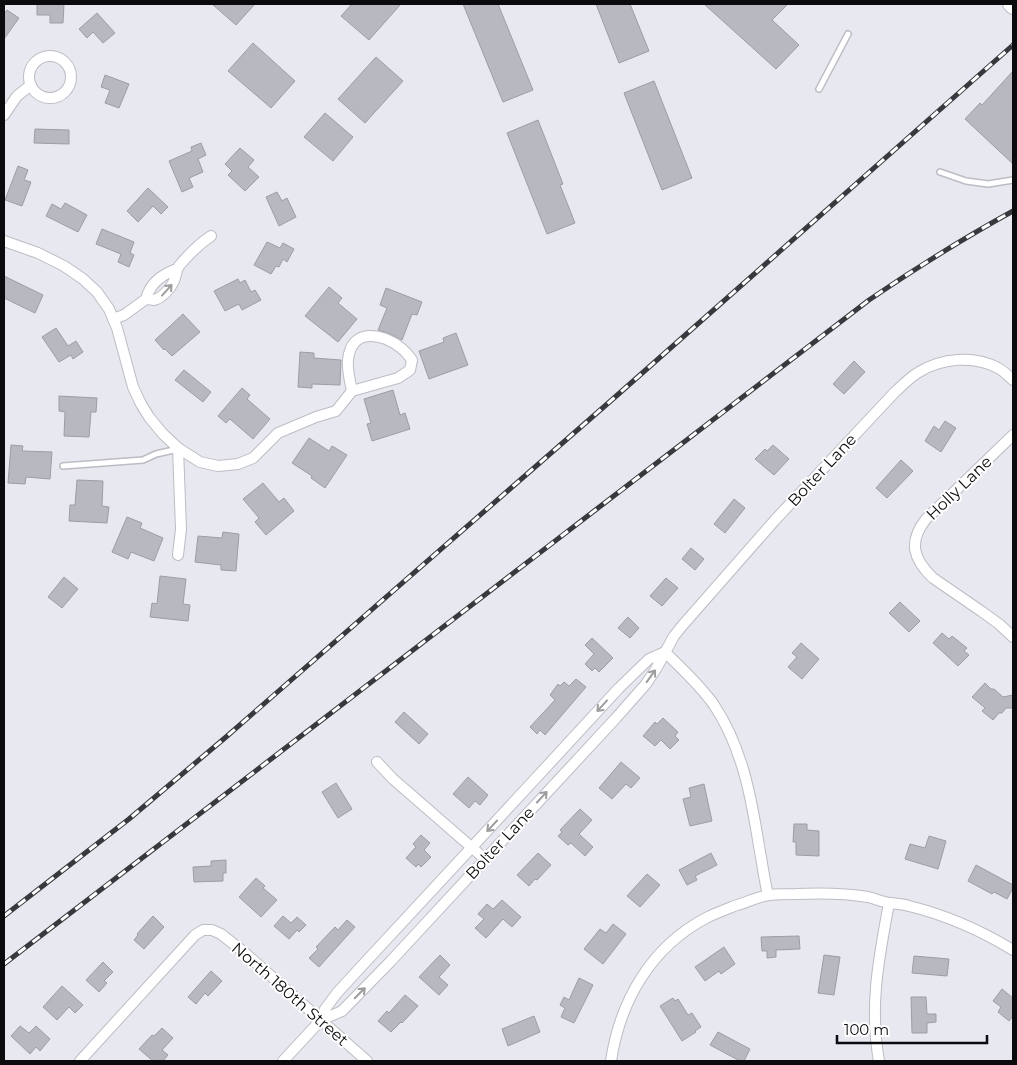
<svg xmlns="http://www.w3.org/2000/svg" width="1017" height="1065" font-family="Montserrat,sans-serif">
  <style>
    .building { fill: #b8b9c0; stroke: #9d9ea5 }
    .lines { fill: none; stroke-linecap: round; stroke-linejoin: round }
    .lane-casing { stroke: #bcbdc4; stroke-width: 8 }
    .street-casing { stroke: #bcbdc4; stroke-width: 12 }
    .secondary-casing { stroke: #bcbdc4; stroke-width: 16 }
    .lane { stroke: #fff; stroke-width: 5 }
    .street { stroke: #fff; stroke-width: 10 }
    .secondary { stroke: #fff; stroke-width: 14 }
    .rail-casing { stroke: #38393d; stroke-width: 5 }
    .rail { stroke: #fff; stroke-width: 3; stroke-dasharray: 9; stroke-linecap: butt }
    .oneway { stroke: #9d9d9f }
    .labels { text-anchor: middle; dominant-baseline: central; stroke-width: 4; stroke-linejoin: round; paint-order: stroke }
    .street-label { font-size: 16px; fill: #0b0b0e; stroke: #fff }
  </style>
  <rect width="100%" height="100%" fill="#e7e8f0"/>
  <g class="building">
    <path d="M37 4H64L63 23H50V15H37Z"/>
    <path d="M212 4H255L236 25Z"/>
    <path d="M352 4H401L369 40 341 16Z"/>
    <path d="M463 4H498L533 90 503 102Z"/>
    <path d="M596 4H630L649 51 619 63Z"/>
    <path d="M704 4H788L772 20 799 45 776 69Z"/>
    <path d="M7 10 19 18 4 39V14Z"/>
    <path d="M97 13 115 33 103 43 93 32 87 38 79 29Z"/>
    <path d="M253 43 295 81 271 108 228 71Z"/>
    <path d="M376 57 403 81 365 123 338 99Z"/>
    <path d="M1013 71V164L965 119 980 103 982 105Z"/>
    <path d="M105 75 129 84 119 108 105 103 110 90 101 87Z"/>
    <path d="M654 81 692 178 662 190 624 93Z"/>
    <path d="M325 113 353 137 333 161 304 137Z"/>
    <path d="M538 120 563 184 560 185 575 223 547 234 507 133Z"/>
    <path d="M35 129 69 130V144L34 143Z"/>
    <path d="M201 143 206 155 198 159 203 172 189 178 193 187 182 192 169 161 192 151 191 147Z"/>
    <path d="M240 148 254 160 248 167 259 177 245 191 228 175 232 171 225 164Z"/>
    <path d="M18 166 28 170 24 180 31 182 22 206 5 200Z"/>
    <path d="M148 188 168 207 161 214 153 206 138 222 127 211Z"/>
    <path d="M277 192 282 201 287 198 296 217 279 226 266 197Z"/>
    <path d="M65 203 87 215 78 232 46 216 52 204 61 209Z"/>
    <path d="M102 229 134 242 130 253 134 255 129 267 118 262 121 254 96 244Z"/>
    <path d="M267 242 280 248 283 243 294 249 287 262 283 259 279 267 276 266 271 274 254 265Z"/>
    <path d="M4 276 43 295 35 313 4 298Z"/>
    <path d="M238 279 240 283 245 280 251 292 255 290 261 300 242 310 239 304 225 311 214 291Z"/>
    <path d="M329 287 342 298 338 303 357 319 338 342 305 316Z"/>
    <path d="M386 288 422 302 417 315 412 314 402 340 388 333 378 330 387 308 380 305Z"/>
    <path d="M183 314 200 332 172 356 165 349 164 350 155 340Z"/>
    <path d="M56 328 68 346 76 341 83 352 73 359 71 355 59 362 42 337Z"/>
    <path d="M456 333 468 365 429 379 419 351 444 342 443 338Z"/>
    <path d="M300 352 314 353V358L341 360 340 385 312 384V388L298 387Z"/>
    <path d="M854 361 865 372 844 394 833 384Z"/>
    <path d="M184 370 211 392 203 402 175 380Z"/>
    <path d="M242 388 250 395 247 399 270 419 253 439 230 419 226 423 218 416Z"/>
    <path d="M393 390 400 415 405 413 410 429 372 441 367 424 371 423 364 399Z"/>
    <path d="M59 396 97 398 96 412H91L89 437 64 436 65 412 59 411Z"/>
    <path d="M945 421 956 428 941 452 925 441 934 426 939 430Z"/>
    <path d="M309 438 329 451 332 446 347 455 325 488 311 478 312 476 292 463Z"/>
    <path d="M11 445 23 446 22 451 52 452 50 479 26 477 25 484 8 483Z"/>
    <path d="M773 445 789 459 774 475 755 459 765 449 767 451Z"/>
    <path d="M901 460 913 471 887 498 876 488Z"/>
    <path d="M77 480 103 481 102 506 109 507 107 523 69 521 70 505H75Z"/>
    <path d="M263 483 279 502 284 498 294 511 266 535 255 522 259 518 243 499Z"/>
    <path d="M734 499 745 508 725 533 714 524Z"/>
    <path d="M127 517 142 523 140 528 163 538 154 561 131 552 128 559 112 552Z"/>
    <path d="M223 532 239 534 236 571 221 570V565L195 562 198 536 222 538Z"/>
    <path d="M691 548 704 559 695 570 682 559Z"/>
    <path d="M160 576 186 579 183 604 190 605 188 621 150 617 152 603 157 604Z"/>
    <path d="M64 577 78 589 62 608 48 597Z"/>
    <path d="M666 578 678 588 662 606 650 596Z"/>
    <path d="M900 602 920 621 909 632 889 613Z"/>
    <path d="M628 617 639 628 630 638 618 628Z"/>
    <path d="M942 633 949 639 952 636 967 648 964 651 969 655 958 666 933 643Z"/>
    <path d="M592 638 613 658 599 672 595 668 592 671 585 664 594 654 585 645Z"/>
    <path d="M801 643 819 659 802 679 788 667 797 657 792 653Z"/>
    <path d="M576 679 586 687 545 735 540 730 537 734 530 727 555 700 550 695 558 684 560 686 564 682 569 686Z"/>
    <path d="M985 683 991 689H994L1003 697 1013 695V708H1006L1002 713H999L993 720 982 711 985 708 972 697Z"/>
    <path d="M404 712 428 734 419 744 395 722Z"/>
    <path d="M663 718 678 732 675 736 679 740 670 749 661 740 655 746 643 736 655 722 657 724Z"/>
    <path d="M621 762 640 778 631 788 626 784 612 799 599 788Z"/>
    <path d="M468 777 488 795 480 805 475 801 469 808 453 794Z"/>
    <path d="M336 783 352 809 338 818 322 792Z"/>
    <path d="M704 784 712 821 690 826 683 799 691 797 689 788Z"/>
    <path d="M580 809 592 820 579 834 593 847 585 856 571 843 568 845 558 836 562 832 560 830Z"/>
    <path d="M794 824H807V830L819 831V856L796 855V842H793Z"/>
    <path d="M421 835 430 843 424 850 431 857 421 867 418 864 416 867 406 858 416 847 413 844Z"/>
    <path d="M929 836 946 841 938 869 905 859 910 844 925 848Z"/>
    <path d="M538 853 551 865 537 880 535 879 529 886 517 875Z"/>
    <path d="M711 853 717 865 695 876 697 880 687 885 679 870Z"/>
    <path d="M226 860V873H223V881L194 882 193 867 211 866V861Z"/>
    <path d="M976 865 1013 885V888L1007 899 994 892 992 894 968 881Z"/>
    <path d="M647 874 660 885 640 907 627 896Z"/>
    <path d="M256 878 265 886 263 888 277 900 261 917 239 897Z"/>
    <path d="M502 900 521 917 512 927 503 919 486 938 475 928 484 919 478 914 487 904 493 909Z"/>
    <path d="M153 916 164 927 144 949 134 940 138 935 137 934Z"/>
    <path d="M283 916 291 923 297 917 306 925 299 932 297 930 289 939 274 926Z"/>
    <path d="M347 920 355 927 319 967 309 958 318 949 316 947 335 927 338 930Z"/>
    <path d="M613 924 626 934 603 964 584 949 600 929 606 933Z"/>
    <path d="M799 936 800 949 776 950V957L767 958V951H762L761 937Z"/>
    <path d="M724 947 735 964 721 974 719 971 705 981 695 967Z"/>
    <path d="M440 955 450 965 439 977 448 985 439 995 419 977Z"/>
    <path d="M824 955 840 957 834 995 818 993Z"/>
    <path d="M914 956 949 959 947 976 912 973Z"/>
    <path d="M103 962 113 972 104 981 107 983 99 992 86 980Z"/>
    <path d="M211 971 222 981 208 996 205 993 196 1004 188 997Z"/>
    <path d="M579 978 593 985 574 1023 561 1017 565 1008 560 1005 564 997 569 1000Z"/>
    <path d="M62 986 83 1005 75 1013 69 1007 57 1020 43 1007Z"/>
    <path d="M1002 989 1013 998V1016L1009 1021 998 1012 1001 1007 993 1001Z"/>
    <path d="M405 995 418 1006 402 1023 401 1022 391 1032 378 1021 387 1011 389 1013Z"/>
    <path d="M911 997H926L927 1014H936V1022L927 1023V1033H912Z"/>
    <path d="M673 998 675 1001 678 999 688 1015 692 1013 701 1027 695 1031 696 1032 682 1041 660 1006Z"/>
    <path d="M534 1016 540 1032 508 1046 502 1029Z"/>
    <path d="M20 1026 29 1033 36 1026 50 1039 40 1051 36 1047 30 1054 11 1036Z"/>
    <path d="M162 1028 173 1038 162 1050 168 1055 163 1061H153L139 1049 152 1035 154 1036Z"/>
    <path d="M718 1032 750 1049 744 1061H740L710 1045Z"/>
  </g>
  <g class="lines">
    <g class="lane-casing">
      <g id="lane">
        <path d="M819 89 848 34"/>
        <path d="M940 172 966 181 988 184 1013 180"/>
        <path d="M63 466 143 460 156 454 178 449"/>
      </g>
    </g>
    <g class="street-casing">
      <g id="street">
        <circle cx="50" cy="77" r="21"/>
        <path d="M4 115 17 96 31 85"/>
        <path d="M4 241 38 253 64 266 83 279 97 292 109 309 117 328 133 387 141 404 149 417 163 434 178 448 200 462 218 466 238 464 253 458 278 433 316 417 336 411 352 391C350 381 347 370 348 360 351 327 383 333 401 348 405 351 409 356 412 360L410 370 398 378 352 391"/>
        <path d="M146 299C147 299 154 300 154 300 162 298 171 288 174 281 176 276 176 271 179 266 189 254 199 244 211 236"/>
        <path d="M113 319 124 315 146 299C150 283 163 274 177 269"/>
        <path d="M1013 435 926 519C908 542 913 559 933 578L981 611 999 624 1013 637"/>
        <path d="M178 555 181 529 178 448"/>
        <path d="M665 652C682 669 700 685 714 705 742 747 751 796 759 846 762 862 764 878 768 895"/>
        <path d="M377 762 393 779 485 859"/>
        <path d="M321 1020 342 1011 390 962 616 718 646 684 656 669 674 636 682 626 775 520 895 392C903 385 910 377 919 372 942 358 974 355 998 368 1004 371 1008 376 1013 380"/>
        <path d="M80 1061 195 935 203 930H212L221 934 245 953 367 1061"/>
        <path d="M283 1061 321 1020 325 1009 337 993 359 969 536 778 619 688 649 659 665 652"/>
        <path d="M611 1061C620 1001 651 947 706 918 716 913 727 909 737 905 748 902 759 896 770 895 778 894 788 894 796 894 820 893 844 893 868 897 876 899 883 902 890 903 896 904 903 904 909 906 946 915 980 930 1013 950"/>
        <path d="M879 1061C869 1006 879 957 889 903"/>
      </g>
    </g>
    <g class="secondary-casing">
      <path id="secondary" d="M1010 4 1013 7"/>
    </g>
    <use href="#lane" class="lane"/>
    <use href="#street" class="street"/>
    <use href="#secondary" class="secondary"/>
    <g class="rail-casing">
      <g id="rail">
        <path d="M4 916 129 819 226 737 614 398 1013 45"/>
        <path d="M4 964 869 300C916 268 964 238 1013 211"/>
      </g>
    </g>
    <use href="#rail" class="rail"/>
  </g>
  <defs><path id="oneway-shaft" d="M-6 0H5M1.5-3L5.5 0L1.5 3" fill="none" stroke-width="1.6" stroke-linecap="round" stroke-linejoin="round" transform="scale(1.25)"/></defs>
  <g class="oneway">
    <use href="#oneway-shaft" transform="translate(167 290) rotate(-48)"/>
    <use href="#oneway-shaft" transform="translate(651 676) rotate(-54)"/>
    <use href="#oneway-shaft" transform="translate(602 706) rotate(132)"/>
    <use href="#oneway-shaft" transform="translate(542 797) rotate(-47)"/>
    <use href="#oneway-shaft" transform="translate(492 826) rotate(133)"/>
    <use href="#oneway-shaft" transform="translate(360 993) rotate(-45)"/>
  </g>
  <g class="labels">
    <g class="street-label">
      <text transform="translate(822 470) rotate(-47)">Bolter Lane</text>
      <text transform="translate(959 488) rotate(-44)">Holly Lane</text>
      <text transform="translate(500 843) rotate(-47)">Bolter Lane</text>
      <text transform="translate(290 994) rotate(41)">North 180th Street</text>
    </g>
  </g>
  <rect width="1017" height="1065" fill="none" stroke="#0b0b0e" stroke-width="10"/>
  <path d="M837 1035v8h150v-8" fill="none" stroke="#0b0b0e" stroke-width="2.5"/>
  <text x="844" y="1035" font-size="15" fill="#0b0b0e" stroke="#ffffff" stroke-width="4" paint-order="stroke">100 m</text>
</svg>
